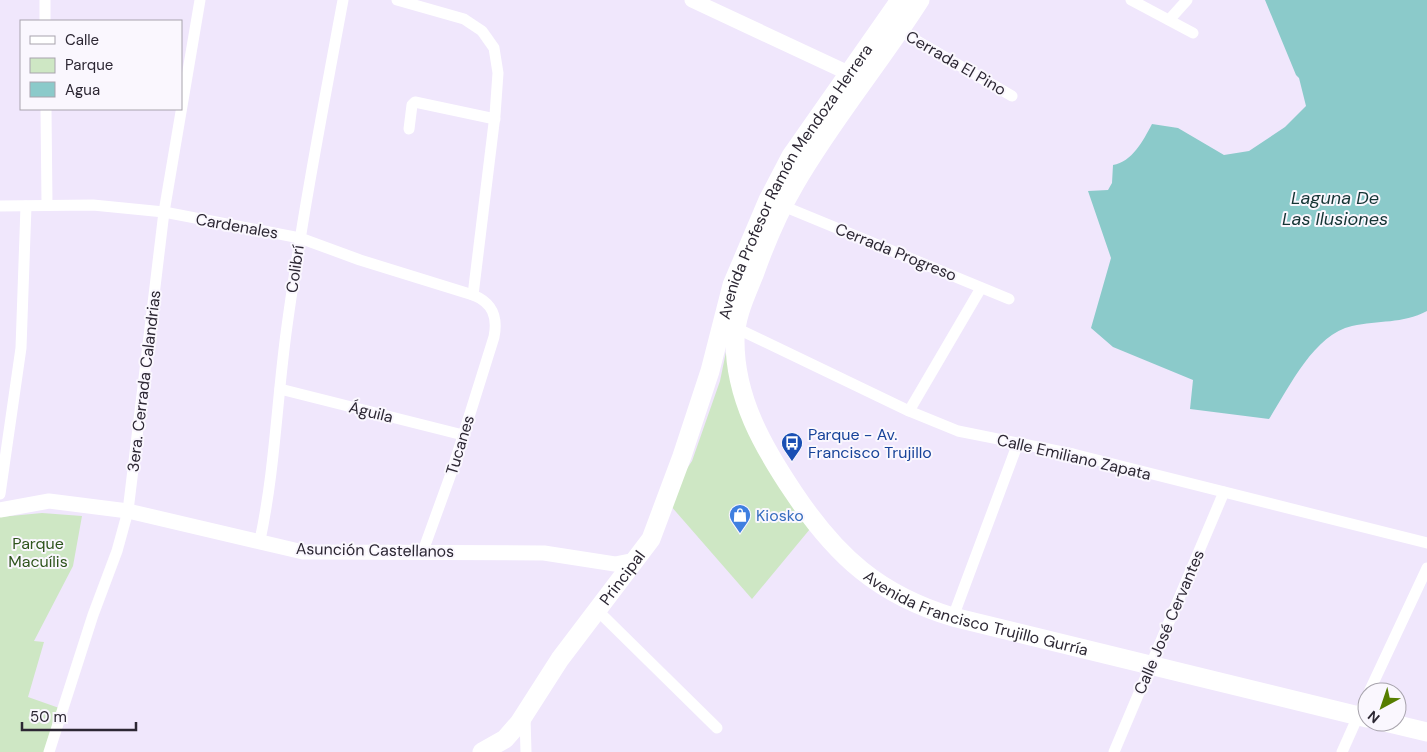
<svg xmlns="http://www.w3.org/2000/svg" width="1427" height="752" font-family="'DM Sans',sans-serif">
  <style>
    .green { fill: #cee7c4 }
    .water { fill: #8bcaca }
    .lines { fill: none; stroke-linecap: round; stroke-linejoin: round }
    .minor { stroke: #fff; stroke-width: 11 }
    .tertiary { stroke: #fff; stroke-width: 15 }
    .primary { stroke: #fff; stroke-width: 19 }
    .labels { text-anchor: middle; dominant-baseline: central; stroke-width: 4; stroke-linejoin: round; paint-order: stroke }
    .street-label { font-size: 16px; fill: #2c2733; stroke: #faf7fe }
    .transit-label { font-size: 16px; fill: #164399; stroke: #faf7fe; text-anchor: start }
    .shop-label { font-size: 16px; fill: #366cbe; stroke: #faf7fe; text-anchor: start }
    .park-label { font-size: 16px; fill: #2e541c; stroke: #faf7fe }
    .water-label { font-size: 18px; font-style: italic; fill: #143434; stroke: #faf7fe }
  </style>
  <rect width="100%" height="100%" fill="#f0e7fc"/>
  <g class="green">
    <path d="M727 347 810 529 752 599 670 505 680 479 692 461 720 381Z"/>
    <path d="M42 513 82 516 73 566 34 641 44 642 28 697 62 709 45 752H0V517Z"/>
  </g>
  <path class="water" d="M1265 0H1427V311C1402 324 1379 320 1352 326 1314 334 1289 388 1269 419L1190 409 1193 380 1113 347 1091 328 1111 258 1088 191 1108 190 1112 183 1113 165C1132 162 1143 141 1152 124L1178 128 1224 155 1249 151 1285 127 1306 106 1299 78 1296 75Z"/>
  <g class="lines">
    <g class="minor">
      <path d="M45 0V21"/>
      <path d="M397 0 464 19 482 31 494 48 498 73 495 115 473 295"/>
      <path d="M1131 0 1193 33"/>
      <path d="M1169 20 1187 0"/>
      <path d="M900 31 1012 96"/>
      <path d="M46 109 47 204"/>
      <path d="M409 129 412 105 415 102 495 119"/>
      <path d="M0 206 93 205 164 212 300 238 360 260 473 295C493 303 498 317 494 337L452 471 423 551"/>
      <path d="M783 206 1009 299"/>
      <path d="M736 328 909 411 958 431 1073 454 1427 543"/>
      <path d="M280 389 463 435"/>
      <path d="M909 411 981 288"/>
      <path d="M0 494 21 348 26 206"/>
      <path d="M260 540C275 470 277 397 287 326 302 217 323 108 343 0"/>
      <path d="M597 610 717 728"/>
      <path d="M953 617 1018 443"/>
      <path d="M1369 692 1427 568"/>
      <path d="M525 717 526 752"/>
      <path d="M49 752 93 615 117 551 128 511 164 212 200 0"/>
      <path d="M1114 752 1224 492"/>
      <path d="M1342 752 1367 696"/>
    </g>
    <g class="tertiary">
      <path d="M692 0 859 78"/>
      <path d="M0 510 49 501 128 511 303 552 544 553 615 564 635 560"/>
    </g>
    <g class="primary">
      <path id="s1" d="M920 0C880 63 832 120 795 184 778 213 765 244 754 275 745 297 735 318 735 341 735 398 763 447 794 493 836 556 879 595 953 617L1367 718"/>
      <path d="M1385 722 1427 732"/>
      <path id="s2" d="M482 752 505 739 519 723 560 659 651 539 682 456 710 371 732 285 768 200 791 156 900 0"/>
    </g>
  </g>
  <defs>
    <g id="bus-pin" transform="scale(1.125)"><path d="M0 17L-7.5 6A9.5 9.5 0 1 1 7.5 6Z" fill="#1a4fb4" stroke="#faf7fe"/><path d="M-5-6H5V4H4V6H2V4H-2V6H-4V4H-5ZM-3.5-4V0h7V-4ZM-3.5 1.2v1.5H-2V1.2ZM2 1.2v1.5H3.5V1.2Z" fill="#fff"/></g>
    <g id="shop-pin" transform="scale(1.125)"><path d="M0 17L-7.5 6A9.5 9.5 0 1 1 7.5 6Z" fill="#3f7fe0" stroke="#faf7fe"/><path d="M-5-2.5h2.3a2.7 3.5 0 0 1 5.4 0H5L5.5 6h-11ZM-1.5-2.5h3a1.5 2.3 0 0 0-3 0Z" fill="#fff"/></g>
  </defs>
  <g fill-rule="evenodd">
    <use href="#bus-pin" x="792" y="443"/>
    <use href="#shop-pin" x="740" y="515"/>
  </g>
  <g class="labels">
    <g class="street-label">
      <text transform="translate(956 63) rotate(30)">Cerrada El Pino</text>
      <text stroke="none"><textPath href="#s2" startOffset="662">Avenida Profesor Ramón Mendoza Herrera</textPath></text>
      <text transform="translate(237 226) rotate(10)">Cardenales</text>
      <text transform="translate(896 252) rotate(22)">Cerrada Progreso</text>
      <text transform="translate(295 269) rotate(-82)">Colibrí</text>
      <text transform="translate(144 381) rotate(-83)">3era. Cerrada Calandrias</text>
      <text transform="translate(371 412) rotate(14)">Águila</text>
      <text transform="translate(460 445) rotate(-73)">Tucanes</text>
      <text transform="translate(1074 457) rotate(13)">Calle Emiliano Zapata</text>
      <text transform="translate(375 550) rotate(1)">Asunción Castellanos</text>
      <text stroke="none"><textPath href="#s2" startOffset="226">Principal</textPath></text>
      <text stroke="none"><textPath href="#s1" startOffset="784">Avenida Francisco Trujillo Gurría</textPath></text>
      <text transform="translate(1169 622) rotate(-67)">Calle José Cervantes</text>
    </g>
    <g class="transit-label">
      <text x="808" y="434">Parque - Av.<tspan x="808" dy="18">Francisco Trujillo</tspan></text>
    </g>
    <g class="shop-label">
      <text x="756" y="515">Kiosko</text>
    </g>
    <g class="park-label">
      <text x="38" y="543">Parque<tspan x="38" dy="18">Macuílis</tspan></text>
    </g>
    <g class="water-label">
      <text x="1335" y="198">Laguna De<tspan x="1335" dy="21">Las Ilusiones</tspan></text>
    </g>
  </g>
  <rect x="20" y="20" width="162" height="90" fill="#faf7fe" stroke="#a8a4ad"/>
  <rect x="30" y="36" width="25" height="8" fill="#ffffff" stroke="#a8a4ad"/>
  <text x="65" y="45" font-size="15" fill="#2c2733">Calle</text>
  <rect x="30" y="58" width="25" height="15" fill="#cee7c4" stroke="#a8a4ad"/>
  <text x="65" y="70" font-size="15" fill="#2c2733">Parque</text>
  <rect x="30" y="82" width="25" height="15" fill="#8bcaca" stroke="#a8a4ad"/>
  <text x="65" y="95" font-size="15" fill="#2c2733">Agua</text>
  <g transform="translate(1382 707) rotate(220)"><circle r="24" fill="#faf7fe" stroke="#a8a4ad"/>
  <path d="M0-4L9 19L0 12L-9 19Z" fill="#567e00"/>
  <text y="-8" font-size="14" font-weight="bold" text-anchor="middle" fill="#2c2733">N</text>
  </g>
  <path d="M22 722v8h114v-8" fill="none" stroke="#2c2733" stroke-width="2.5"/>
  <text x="30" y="722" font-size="15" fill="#2c2733" stroke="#faf7fe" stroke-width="4" paint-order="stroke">50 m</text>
</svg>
